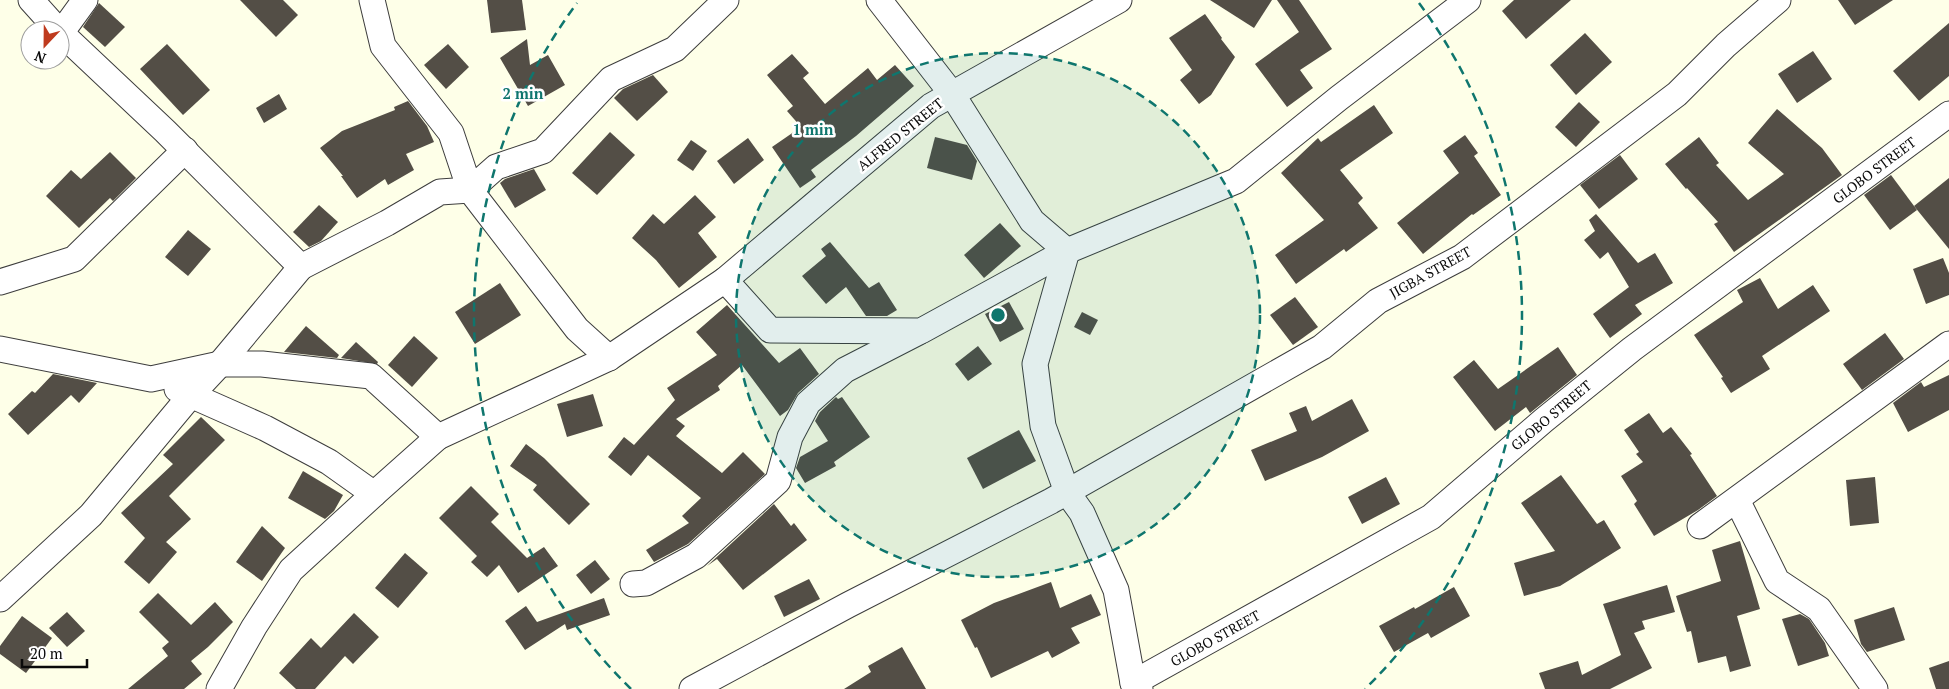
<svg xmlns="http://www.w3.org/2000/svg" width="1949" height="689" font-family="'PT Serif',serif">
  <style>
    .building { fill: #534e46 }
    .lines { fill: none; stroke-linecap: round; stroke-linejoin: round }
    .minor-casing { stroke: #3d3d3d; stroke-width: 27 }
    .minor { stroke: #fff; stroke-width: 25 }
    .ring { fill: none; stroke: #0f766e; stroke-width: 2.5; stroke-dasharray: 9 6 }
    .labels { text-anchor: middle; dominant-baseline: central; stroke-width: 5; stroke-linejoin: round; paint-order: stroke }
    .street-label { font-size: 14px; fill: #0a0a0a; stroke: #fff }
    .centre { fill: #0f766e; stroke: #fff; stroke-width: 2.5 }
    .ring-label { font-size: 15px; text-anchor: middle; font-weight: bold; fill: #0f766e; stroke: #fff; stroke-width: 5; stroke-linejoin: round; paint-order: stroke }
  </style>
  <rect width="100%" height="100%" fill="#feffe8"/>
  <g class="building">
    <path d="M240 0H283L298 15 276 37Z"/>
    <path d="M487 0H522L526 30 491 33Z"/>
    <path d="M1210 0H1272L1254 28Z"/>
    <path d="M1277 0H1299L1332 49 1300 70 1313 88 1287 107 1255 64 1299 32Z"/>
    <path d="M1514 0H1571L1526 39 1502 11Z"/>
    <path d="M1838 0H1893L1855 25Z"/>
    <path d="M99 3 125 27 105 47 83 27Z"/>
    <path d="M1205 14 1222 38 1221 39 1235 57 1211 95 1199 104 1180 80 1192 70 1169 38Z"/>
    <path d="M1949 23V76L1919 101 1893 71Z"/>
    <path d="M1585 33 1612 62 1576 95 1550 65Z"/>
    <path d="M527 39 530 65 548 55 565 85 528 106 500 58Z"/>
    <path d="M167 44 210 90 183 115 140 69Z"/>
    <path d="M448 44 469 67 446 89 424 65Z"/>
    <path d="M1813 51 1832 79 1797 103 1778 74Z"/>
    <path d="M792 54 809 73 803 78 825 104 868 68 877 80 895 65 914 86 856 136 811 170 816 177 800 188 772 147 801 127 787 111 793 106 767 75Z"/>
    <path d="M653 75 668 92 637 121 614 98 623 89Z"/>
    <path d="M279 94 287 109 264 123 256 108Z"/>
    <path d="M408 101 427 126 434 142 406 154 414 170 388 185 385 179 357 198 341 176H343L320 148 342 131 395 110 394 107Z"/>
    <path d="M1579 102 1600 122 1576 147 1555 127Z"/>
    <path d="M1374 105 1393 133 1340 170 1363 198 1358 203 1378 228 1346 252 1344 249 1296 284 1275 255 1324 220 1281 173 1318 138 1321 142Z"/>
    <path d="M1777 109 1822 148 1842 175 1734 252 1714 224 1718 222 1687 188 1686 189 1665 164 1699 137 1719 163 1716 165 1748 200 1784 174 1748 143Z"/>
    <path d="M610 132 635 155 597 195 572 173Z"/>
    <path d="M1465 135 1478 153 1474 156 1501 195 1473 215 1472 214 1423 254 1397 223 1459 173 1443 151Z"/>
    <path d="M935 137 967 145 977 161 972 180 927 168Z"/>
    <path d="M748 138 764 160 734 184 717 161Z"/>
    <path d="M691 140 707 151 693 171 677 160Z"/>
    <path d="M110 152 136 178 113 201 110 198 79 228 46 196 71 170 81 179Z"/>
    <path d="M1620 155 1638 179 1599 209 1580 185Z"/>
    <path d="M534 169 546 190 515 208 500 183 505 179Z"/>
    <path d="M1891 175 1917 210 1890 230 1864 195Z"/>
    <path d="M1949 178V249L1914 206Z"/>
    <path d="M695 195 716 217 698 233 717 257 679 288 656 260 632 238 653 214 664 224Z"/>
    <path d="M319 205 338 222 321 241 309 247 293 232Z"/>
    <path d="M1596 214 1638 263 1655 253 1673 283 1635 305 1642 314 1610 338 1593 314 1629 287 1608 252 1600 259 1584 240 1595 231 1589 220Z"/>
    <path d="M1000 223 1021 246 984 278 964 255Z"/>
    <path d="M188 230 211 249 188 276 165 257Z"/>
    <path d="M830 242 869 288 879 282 897 310 887 316H866L846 287 826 304 802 276 826 256 821 249Z"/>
    <path d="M1943 258 1949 273V295L1926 304 1913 269Z"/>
    <path d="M1760 278 1778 309 1813 285 1830 311 1762 356 1770 369 1731 393 1721 378 1723 377 1694 335 1743 302 1737 290Z"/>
    <path d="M500 283 521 315 475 344 455 312Z"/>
    <path d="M1295 297 1318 327 1293 345 1270 315Z"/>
    <path d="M1009 302 1024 329 1000 342 985 314Z"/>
    <path d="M727 305 779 363 800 348 819 374 798 393 788 410 780 416 742 365 718 386 720 390 676 419 685 426 676 436 722 473 743 452 765 474 688 544 654 562 646 550 689 523 682 516 701 498 648 455 631 476 608 457 624 437 634 445 675 400 667 388 717 355 696 332Z"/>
    <path d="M1082 312 1098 320 1090 335 1074 327Z"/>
    <path d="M306 326 339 355 337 358 284 352Z"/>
    <path d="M1885 333 1904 359 1862 390 1843 364Z"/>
    <path d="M414 336 438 358 412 387 388 365Z"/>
    <path d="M356 342 378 362 377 364 341 358Z"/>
    <path d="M978 346 992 364 968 381 955 364Z"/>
    <path d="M1558 347 1577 375 1530 413 1526 407 1495 431 1453 377 1474 360 1498 389Z"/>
    <path d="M53 374 97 383 79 403 71 395 28 435 8 414 32 391 35 393Z"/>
    <path d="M1949 375V410L1908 432 1893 403 1921 382 1924 387Z"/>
    <path d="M593 394 603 426 567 437 557 404Z"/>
    <path d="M836 397 838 399 842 397 870 437 834 462 836 466 805 483 796 468 800 457 828 441 815 421 820 412Z"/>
    <path d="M1352 399 1369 431 1322 457 1265 481 1251 450 1297 431 1289 413 1306 406 1312 421Z"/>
    <path d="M1649 413 1663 433 1671 427 1692 454 1690 455 1717 496 1698 510 1654 536 1634 504 1637 501 1621 476 1643 462 1636 454 1639 452 1624 430Z"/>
    <path d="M201 417 225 440 169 496 191 519 166 542 177 552 149 584 124 562 145 538 121 513 173 464 163 455Z"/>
    <path d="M1019 430 1036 461 983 489 967 458Z"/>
    <path d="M526 444 544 458 590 504 569 525 533 490 537 485 510 466Z"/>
    <path d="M303 471 343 495 334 511 325 519 288 498Z"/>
    <path d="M1561 475 1597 524 1604 520 1621 548 1560 586 1524 596 1514 563 1555 551 1521 503Z"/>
    <path d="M1386 477 1400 504 1362 524 1348 497Z"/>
    <path d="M1875 477 1879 523 1850 526 1846 480Z"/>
    <path d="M471 486 499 514 491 522 527 558 544 547 558 566 518 593 499 565 487 577 471 562 477 556 439 518Z"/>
    <path d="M774 504 791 526 794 523 807 540 743 590 717 559 707 566Z"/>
    <path d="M262 526 285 548 262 581 236 562Z"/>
    <path d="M1740 541 1760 609 1737 616 1751 666 1730 672 1726 656 1698 663 1691 631 1687 632 1676 596 1721 581 1712 550Z"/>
    <path d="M405 553 428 573 398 608 375 588Z"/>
    <path d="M595 560 610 579 591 594 576 575Z"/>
    <path d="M809 579 820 599 784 617 774 596Z"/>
    <path d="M1051 582 1060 608 1091 594 1101 615 1071 628 1080 643 1052 658 1048 651 991 678 977 647 975 648 961 620 994 603Z"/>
    <path d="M1667 585 1675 612 1642 621 1645 629 1634 633 1652 668 1610 689H1545L1539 673 1578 661 1582 675 1621 655 1603 604Z"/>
    <path d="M1454 587 1470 616 1431 638 1428 633 1394 652 1379 626 1414 607 1415 609Z"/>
    <path d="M158 593 191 625 215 602 233 622 208 647 191 661 202 674 184 689H128L168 656 162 648 169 642 139 612Z"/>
    <path d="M604 598 610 615 567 630 565 624 525 650 505 621 526 606 537 622Z"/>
    <path d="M1894 607 1905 640 1867 652 1861 644 1854 620Z"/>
    <path d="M67 612 85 631 67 647 49 628Z"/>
    <path d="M354 613 379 637 353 664 345 656 315 689H296L279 673 311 638 321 648Z"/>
    <path d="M1800 614 1809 619 1825 643 1829 656 1798 666 1782 619Z"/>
    <path d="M22 616 52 638 26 673 0 654V646Z"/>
    <path d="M902 647 926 689H844L871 672 868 666Z"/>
    <path d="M1949 661V689H1936L1929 668Z"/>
  </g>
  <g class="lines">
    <g class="minor-casing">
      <g id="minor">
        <path d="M31 0 58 30"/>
        <path d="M372 0 383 46 451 133 470 190 496 167 543 151 611 79 675 49 726 0"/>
        <path d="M879 0 952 94 1032 221 1067 251"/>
        <path d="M60 32 165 131 301 267 387 223 440 192 470 190 577 329 609 358"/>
        <path d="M61 33 85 0"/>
        <path d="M1067 251 1035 364 1043 426 1067 492 1082 513 1116 590 1133 683 1140 689"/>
        <path d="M725 280 931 106 1119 0"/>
        <path d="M0 282 74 259 185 150"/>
        <path d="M0 349 151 379 220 364H262L371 376 438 437 609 358 725 280 770 330 921 331 1067 251 1236 181 1339 98 1468 0"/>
        <path d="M177 389 265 428 329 462 374 494 438 437"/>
        <path d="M1737 500 1777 581 1819 609 1875 689"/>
        <path d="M1700 526 1949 344"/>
        <path d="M633 584 646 583 696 556 778 481 790 437 808 403 845 370 917 333"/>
        <path d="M0 599 91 515 191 395 220 364 301 267"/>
        <path d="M1133 683 1431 517 1544 420 1632 349 1949 114"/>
        <path d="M219 689 254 627 291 570 374 494"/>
        <path d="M692 689 848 605 1051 501 1322 347 1378 301 1462 257 1677 94 1726 45 1778 0"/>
      </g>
    </g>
    <use href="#minor" class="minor"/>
  </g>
  <circle cx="998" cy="315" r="262" fill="#0f766e" fill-opacity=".12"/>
  <g class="ring">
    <circle cx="998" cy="315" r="262"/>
    <path d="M631 689A524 524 0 0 1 577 3M1419 3A524 524 0 0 1 1365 689"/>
  </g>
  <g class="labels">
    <g class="street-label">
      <text transform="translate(900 134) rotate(-39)">ALFRED STREET</text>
      <text transform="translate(1874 170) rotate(-37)">GLOBO STREET</text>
      <text transform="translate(1430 272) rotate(-29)">JIGBA STREET</text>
      <text transform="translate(1551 415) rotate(-40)">GLOBO STREET</text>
      <text transform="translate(1215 638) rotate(-29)">GLOBO STREET</text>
    </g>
  </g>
  <circle cx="998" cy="315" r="8" class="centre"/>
  <g class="ring-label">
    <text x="523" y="99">2 min</text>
    <text x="813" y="135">1 min</text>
  </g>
  <g transform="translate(45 45) rotate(202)"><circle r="24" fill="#ffffff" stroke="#9d9d9d"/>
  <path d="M0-4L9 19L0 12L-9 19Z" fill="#bf3b1e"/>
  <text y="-8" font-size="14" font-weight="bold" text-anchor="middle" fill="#0a0a0a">N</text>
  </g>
  <path d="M22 659v8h65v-8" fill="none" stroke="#0a0a0a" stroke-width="2.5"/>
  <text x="30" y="659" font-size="15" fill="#0a0a0a" stroke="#ffffff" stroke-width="4" paint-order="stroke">20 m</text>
</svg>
